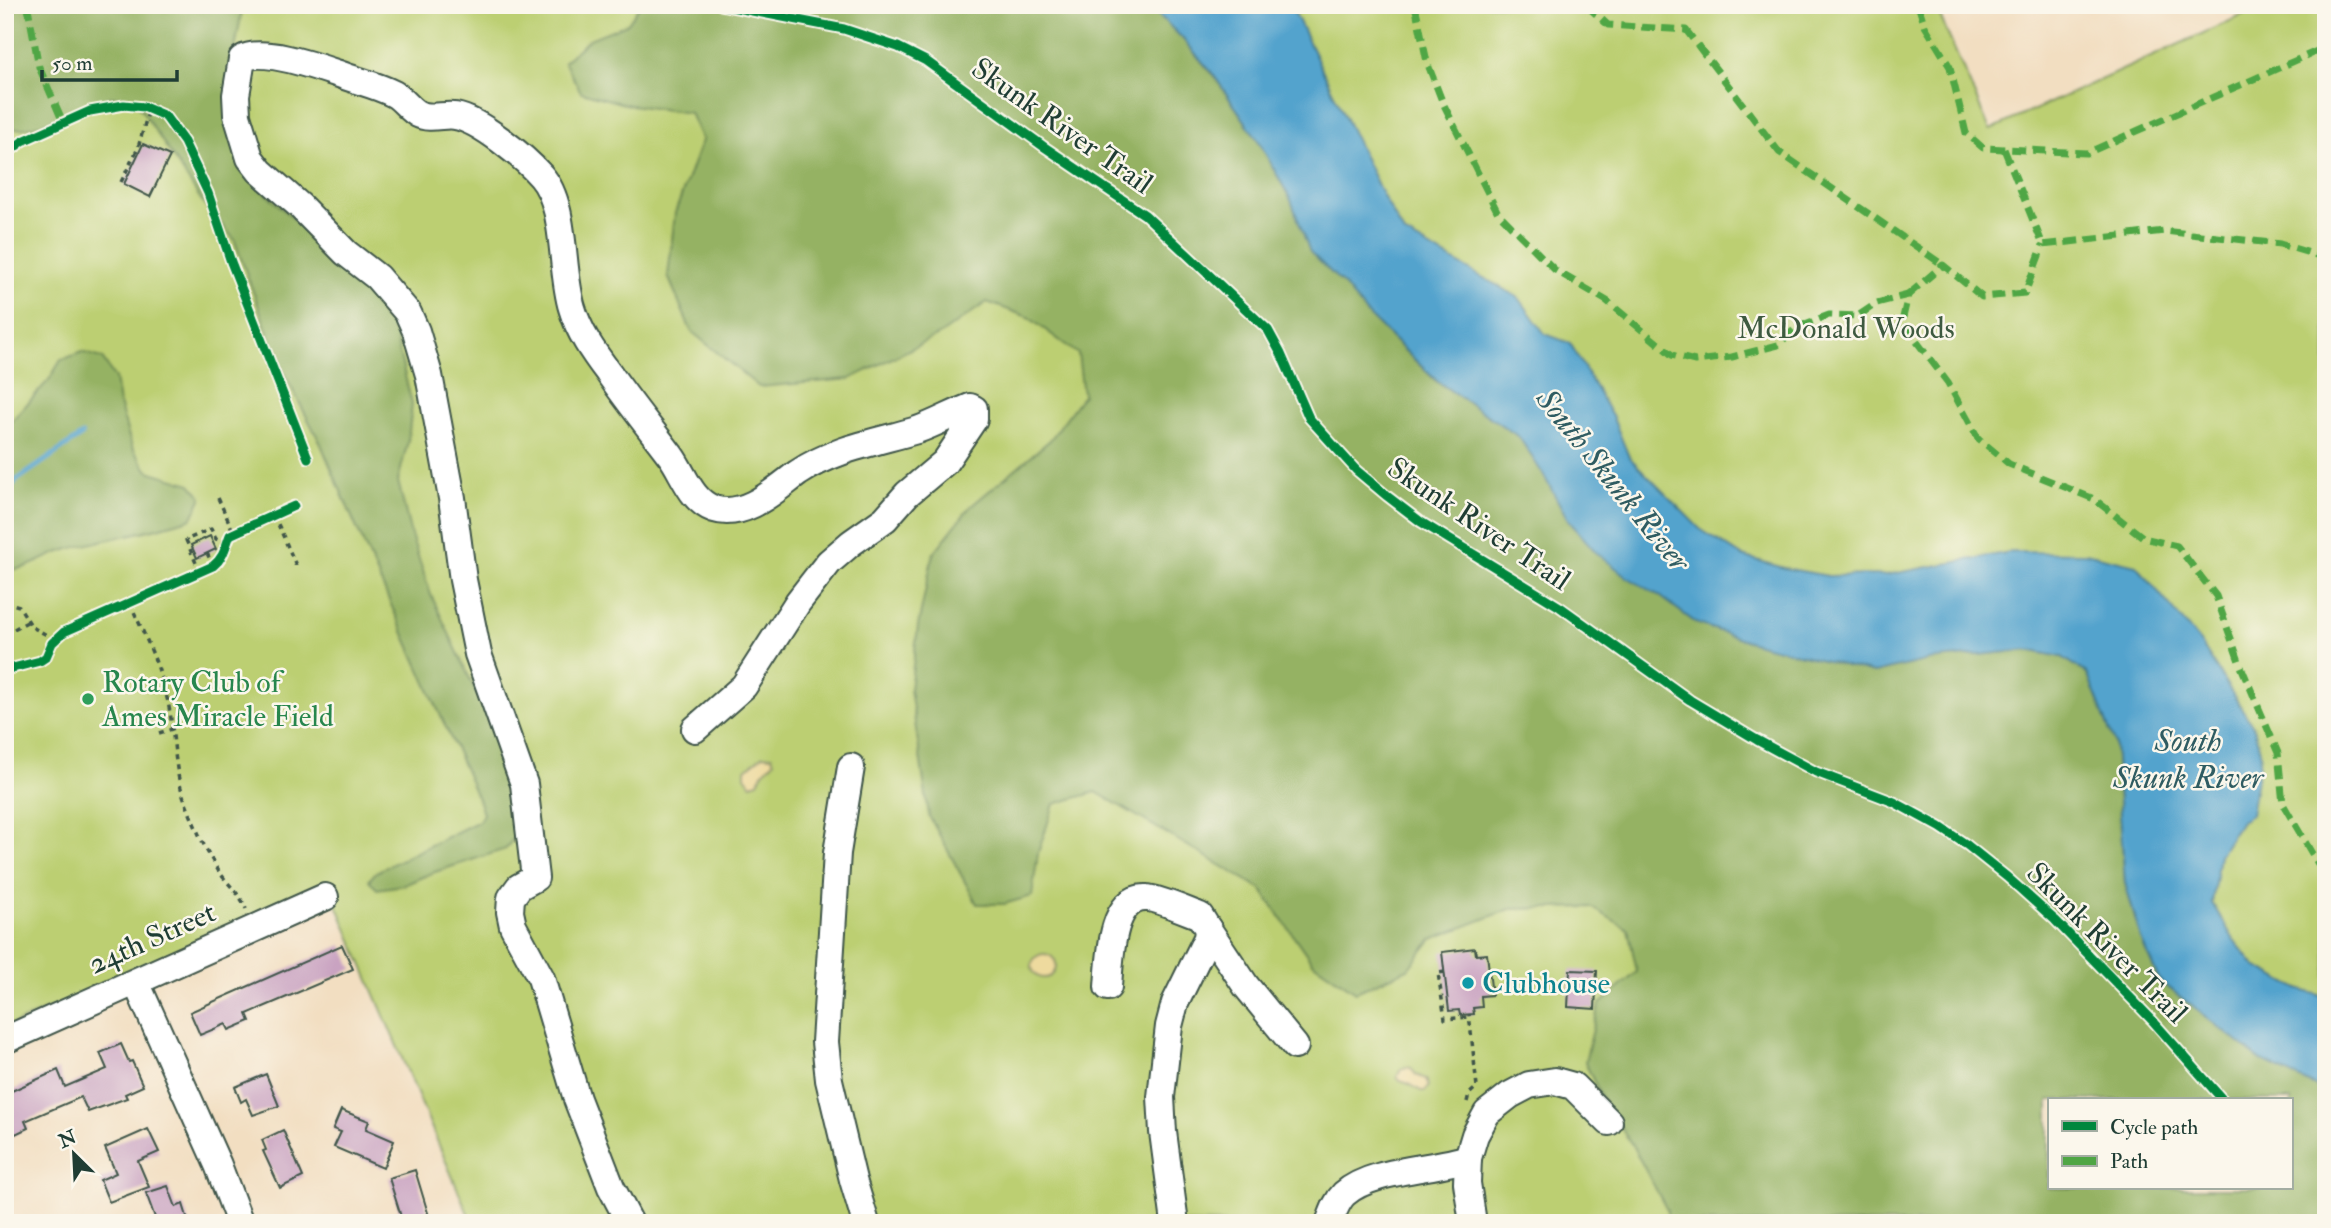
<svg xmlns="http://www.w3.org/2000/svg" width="2331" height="1228" font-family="'IM FELL Double Pica',serif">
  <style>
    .green { fill: #bccf72; stroke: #6e8653; stroke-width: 2 }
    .forest { fill: #95b264; stroke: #5a784c; stroke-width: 2; fill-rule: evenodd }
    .sand { fill: #eeda9e; stroke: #868c69; stroke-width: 2 }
    .water { fill: #53a3cd; stroke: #397080; stroke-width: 2 }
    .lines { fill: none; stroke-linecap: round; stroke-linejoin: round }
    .stream { stroke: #53a3cd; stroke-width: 5 }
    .building { fill: #c9a3c1 }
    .minor-casing { stroke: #3f5549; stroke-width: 30 }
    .path { stroke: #3f5549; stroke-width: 3.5; stroke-dasharray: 5 5; stroke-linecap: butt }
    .minor { stroke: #fff; stroke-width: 26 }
    .quiet { stroke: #4fa644; stroke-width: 7; stroke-dasharray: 14 7; stroke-linecap: butt }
    .cycleway-casing { stroke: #fbf7ec; stroke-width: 13 }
    .cycleway { stroke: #00873e; stroke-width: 9 }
    .leisure-dot { fill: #2e9e5b; stroke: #fbf7ec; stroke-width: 2.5 }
    .culture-dot { fill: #0f9aa8; stroke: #fbf7ec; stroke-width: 2.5 }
    .labels { text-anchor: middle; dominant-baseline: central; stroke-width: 5; stroke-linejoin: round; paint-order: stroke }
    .street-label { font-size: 30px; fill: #1f3d34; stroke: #fbf7ec }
    .park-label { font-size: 30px; fill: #3e5a40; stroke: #fbf7ec }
    .leisure-label { font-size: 30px; fill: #27864d; stroke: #fbf7ec; text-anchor: start }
    .culture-label { font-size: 30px; fill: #0d838f; stroke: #fbf7ec; text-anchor: start }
    .water-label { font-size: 32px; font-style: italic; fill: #2f5c62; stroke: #fbf7ec }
  </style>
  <rect width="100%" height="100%" fill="#fbf7ec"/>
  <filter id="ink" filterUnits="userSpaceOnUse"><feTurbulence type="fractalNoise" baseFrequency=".0143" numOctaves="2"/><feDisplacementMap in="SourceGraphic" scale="14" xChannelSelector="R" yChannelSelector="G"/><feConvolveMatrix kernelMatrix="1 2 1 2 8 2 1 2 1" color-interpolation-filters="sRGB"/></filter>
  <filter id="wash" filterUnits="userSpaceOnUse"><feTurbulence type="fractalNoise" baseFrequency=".00686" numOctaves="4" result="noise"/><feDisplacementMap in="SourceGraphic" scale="28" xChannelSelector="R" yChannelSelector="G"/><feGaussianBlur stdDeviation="1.57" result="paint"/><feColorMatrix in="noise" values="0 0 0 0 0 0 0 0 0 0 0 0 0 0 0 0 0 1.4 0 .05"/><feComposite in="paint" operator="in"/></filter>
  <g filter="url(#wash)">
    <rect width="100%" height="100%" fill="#f2dec1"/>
    <g class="green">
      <path d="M5 5H738L2048 1223H472L329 886 5 1028Z"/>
      <path d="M1291 5H1935L1990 130 2265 5H2326V997L2298 989 2255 966 2234 940 2212 903 2219 855 2241 821 2254 728 2200 642 2169 607 2010 552 1886 575 1828 576 1784 568 1742 556 1700 529 1629 457 1613 418 1570 343 1545 334 1519 298 1404 233 1383 196Z"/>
    </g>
    <g class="forest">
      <path d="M5 5H243L232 66 261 189 319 242 337 262 388 305 399 325 397 343 412 404 408 441 398 481 411 535 431 595 485 711 518 807 519 830 506 849 432 873 404 885 377 889 369 880 376 872 479 821 483 814 478 799 354 522 320 442 280 366 234 239 206 207 134 99C127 98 119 96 112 97 82 102 34 137 5 127Z"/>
      <path d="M640 5H1149L1182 38 1213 75 1258 140 1291 200 1310 252 1343 284 1366 313 1436 381 1519 437 1543 474 1569 521 1596 552 1627 576 1660 596 1696 623 1751 642 1874 673 1928 660 2027 650 2062 657 2087 673 2115 745 2125 883 2141 939 2159 980 2262 1061 2326 1091V1223H1667V1210L1632 1145 1599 1093 1585 1062 1599 1005 1637 972 1628 929 1591 907 1510 909 1432 939 1408 969 1356 992 1312 962 1261 889 1096 792 1054 804 1038 853 1032 896 1004 904H977L929 816 910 689 918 626 933 554 970 507 1050 440 1083 395 1078 354 1028 317 987 302 941 334 850 379 759 387 691 331 668 276 675 213 702 140 690 113 624 104 581 92 564 62 589 39 627 24ZM2049 1100H2291V1188H2049Z"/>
      <path d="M82 352 102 358 115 378 119 403 132 447 148 471 191 484 202 497 192 518C151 532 108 538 66 550 45 556 27 571 5 570V428L49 380 61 360Z"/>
    </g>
    <g class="sand">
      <path d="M763 755 772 756 774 762 763 772 758 782 751 784 745 776V770Z"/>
      <circle cx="1044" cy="966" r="12"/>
      <path d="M1406 1067 1411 1068 1416 1075 1426 1079 1429 1086 1425 1091H1421L1409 1084 1400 1081 1397 1077 1401 1069Z"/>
    </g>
    <path class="water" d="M1149 5H1291L1383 196 1404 233 1519 298 1545 334 1570 343 1613 418 1629 457 1700 529 1742 556 1784 568 1828 576 1886 575 2010 552 2086 553 2136 565 2200 642 2254 728 2261 754 2251 815 2241 821 2219 855 2212 903 2234 940 2255 966 2298 989 2326 997V1091L2262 1061 2159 980 2141 939 2125 883 2115 745 2087 673 2062 657 2027 650 1928 660 1874 673 1751 642 1696 623 1660 596 1627 577 1596 552 1569 521 1543 474 1519 437 1437 381 1366 313 1343 284 1310 252 1291 200 1258 140 1213 74 1182 38Z"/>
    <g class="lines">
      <path class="stream" d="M5 493 17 480 82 435"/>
    </g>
    <g id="blocks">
      <g class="building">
        <path d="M143 144 170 156 150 197 124 184Z"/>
        <path d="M210 536 216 549 197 558 191 545Z"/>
        <path d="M342 945 353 969 247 1014 250 1021 229 1030 226 1024 200 1035 190 1012Z"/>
        <path d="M1475 948 1476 955 1487 954 1492 995 1481 996 1482 1007 1473 1008 1474 1014 1460 1015 1459 1010 1449 1011 1442 952Z"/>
        <path d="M1570 970 1597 971 1595 1009 1568 1007Z"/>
        <path d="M121 1044 129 1062 132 1061 143 1086 125 1094 127 1098 88 1112 81 1097 25 1121 28 1128 5 1139V1094L58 1070 65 1087 107 1069 100 1053Z"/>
        <path d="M266 1074 279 1106 253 1115 246 1099 241 1102 235 1087Z"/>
        <path d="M341 1110 369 1121 366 1129 394 1141 383 1168 334 1147 341 1132 333 1129Z"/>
        <path d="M148 1129 159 1152 138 1161 149 1187 109 1202 100 1180 116 1173 105 1148Z"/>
        <path d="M283 1130 303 1177 280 1188 263 1151 266 1150 262 1140Z"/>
        <path d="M415 1170 431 1223H403L389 1178Z"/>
        <path d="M168 1186 176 1207 183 1204 189 1223H157L146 1193Z"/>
      </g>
    </g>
  </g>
  <g filter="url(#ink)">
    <use href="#blocks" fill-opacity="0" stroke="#3f5549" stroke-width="2"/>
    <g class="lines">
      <g class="minor-casing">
        <g id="minor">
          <path d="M851 767 837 853 825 1042 829 1080 853 1180 866 1223"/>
          <path d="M1208 929 1246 986 1295 1046"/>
          <path d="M136 982 218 1165 240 1223"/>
          <path d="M1108 987C1110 963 1110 895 1147 898 1157 898 1189 912 1200 916L1208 929 1207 938 1175 1003 1169 1026 1161 1097 1163 1132 1175 1223"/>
          <path d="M5 1040 325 897"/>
          <path d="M630 1223 611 1187 577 1099 541 978 513 926 510 912 511 898 519 887 535 878 524 784 478 654 463 580 452 498 429 375 416 331 408 313 377 277 346 253 300 206 260 171 250 158 237 115 236 95 242 59C261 47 318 67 339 74 357 81 377 85 394 94 403 99 410 110 418 114 430 120 444 114 455 116 480 120 524 157 541 176 567 205 560 269 572 308 579 332 593 352 608 372 628 401 650 428 671 456 684 474 691 501 714 509 745 519 776 489 798 473 833 449 877 442 917 430 935 424 952 414 970 407L974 409V419L945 462 907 494 885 519 851 543 829 562 798 602 744 686 695 729"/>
          <path d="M1329 1223C1333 1213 1336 1202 1344 1194 1372 1169 1432 1170 1468 1158"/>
          <path d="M1473 1223 1467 1183 1468 1158 1475 1135 1487 1113 1510 1095 1529 1085 1555 1081 1573 1086 1609 1122"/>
        </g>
      </g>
      <g class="path">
        <path d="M121 182 138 148 149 109"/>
        <path d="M218 498 234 533"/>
        <path d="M274 515 298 570"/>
        <path d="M207 553 213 566"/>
        <path d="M200 572 186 540 211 529 216 539 227 543"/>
        <path d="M5 602 19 606 32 627 45 634 53 642"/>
        <path d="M130 603C144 634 159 664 167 698 175 730 173 766 184 798 193 822 204 848 218 870 227 884 240 893 246 909"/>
        <path d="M14 629 29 621"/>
        <path d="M159 733 172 729"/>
        <path d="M1445 972 1438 973 1445 1019 1469 1017"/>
        <path d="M1467 1102 1469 1094 1477 1087 1469 1014"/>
      </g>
      <use href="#minor" class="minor"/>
      <g class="quiet">
        <path d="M32 5 28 8 39 67 63 122"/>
        <path d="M1415 5 1427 62 1442 101 1498 213 1555 270 1607 301 1672 355 1695 361 1732 357 1778 345 1797 327 1829 315 1858 316 1877 303 1908 295 1902 322 1948 383 1978 438 2009 464 2094 499 2144 538 2177 546 2216 596 2240 664 2278 753 2283 804 2321 869 2326 873"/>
        <path d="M1586 5 1608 25 1686 30 1779 152 1943 265"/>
        <path d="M1918 5 1925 26 1950 67 1966 133 1983 148 2087 153 2326 47"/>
        <path d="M2004 149 2043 245 2164 231 2280 244 2326 258"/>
        <path d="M1908 295 1943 265 1982 297 2025 293 2043 245"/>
      </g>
      <g class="cycleway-casing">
        <g id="cycleway">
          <path d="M721 5 844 29 898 47 926 61 1043 146 1145 215 1268 330 1281 354 1309 418 1356 470 1387 496 1421 522 1560 607 1690 700 1757 740 1816 772 1894 802 1940 827 1967 845 2007 877 2055 920 2152 1020 2223 1100"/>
          <path d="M5 155 23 141 90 111 124 105 144 107 165 116 184 142 208 193 231 262 308 458"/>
          <path d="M5 670 40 661 46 657 52 643 64 632 213 566C224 557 225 548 230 535L294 506"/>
        </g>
      </g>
      <use href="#cycleway" class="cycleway"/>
    </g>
  </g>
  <circle class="leisure-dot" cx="88" cy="699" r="7"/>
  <circle class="culture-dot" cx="1468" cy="983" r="7"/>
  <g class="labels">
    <g class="street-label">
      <text transform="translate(1062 126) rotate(35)">Skunk River Trail</text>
      <text transform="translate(1479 524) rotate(34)">Skunk River Trail</text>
      <text transform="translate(152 938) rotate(-24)">24th Street</text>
      <text transform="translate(2107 943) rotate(45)">Skunk River Trail</text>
    </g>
    <g class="park-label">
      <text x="1846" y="328">McDonald Woods</text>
    </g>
    <g class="leisure-label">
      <text x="102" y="682">Rotary Club of<tspan x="102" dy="34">Ames Miracle Field</tspan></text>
    </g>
    <g class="culture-label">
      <text x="1482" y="983">Clubhouse</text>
    </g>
    <g class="water-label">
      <text transform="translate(1613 480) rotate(51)">South Skunk River</text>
      <text x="2188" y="741">South<tspan x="2188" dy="37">Skunk River</tspan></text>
    </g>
  </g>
  <rect width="2331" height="1228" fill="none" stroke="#fbf7ec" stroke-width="28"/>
  <rect x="2048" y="1098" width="245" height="91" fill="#fbf7ec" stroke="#a3ada2" stroke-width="2"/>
  <rect x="2062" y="1121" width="35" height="10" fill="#00873e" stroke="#a3ada2" stroke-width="2"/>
  <text x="2110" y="1134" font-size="21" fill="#1f3d34">Cycle path</text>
  <rect x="2062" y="1156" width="35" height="10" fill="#4fa644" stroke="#a3ada2" stroke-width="2"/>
  <text x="2110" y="1168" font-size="21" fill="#1f3d34">Path</text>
  <g transform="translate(74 1154) rotate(336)" stroke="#fbf7ec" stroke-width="5" paint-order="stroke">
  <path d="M0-5L12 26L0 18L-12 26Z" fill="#1f3d34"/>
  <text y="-10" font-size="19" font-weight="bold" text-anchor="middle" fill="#1f3d34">N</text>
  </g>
  <path d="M42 70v10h135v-10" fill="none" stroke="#1f3d34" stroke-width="3.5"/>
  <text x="52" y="70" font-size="21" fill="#1f3d34" stroke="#fbf7ec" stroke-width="5" paint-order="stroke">50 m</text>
</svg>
